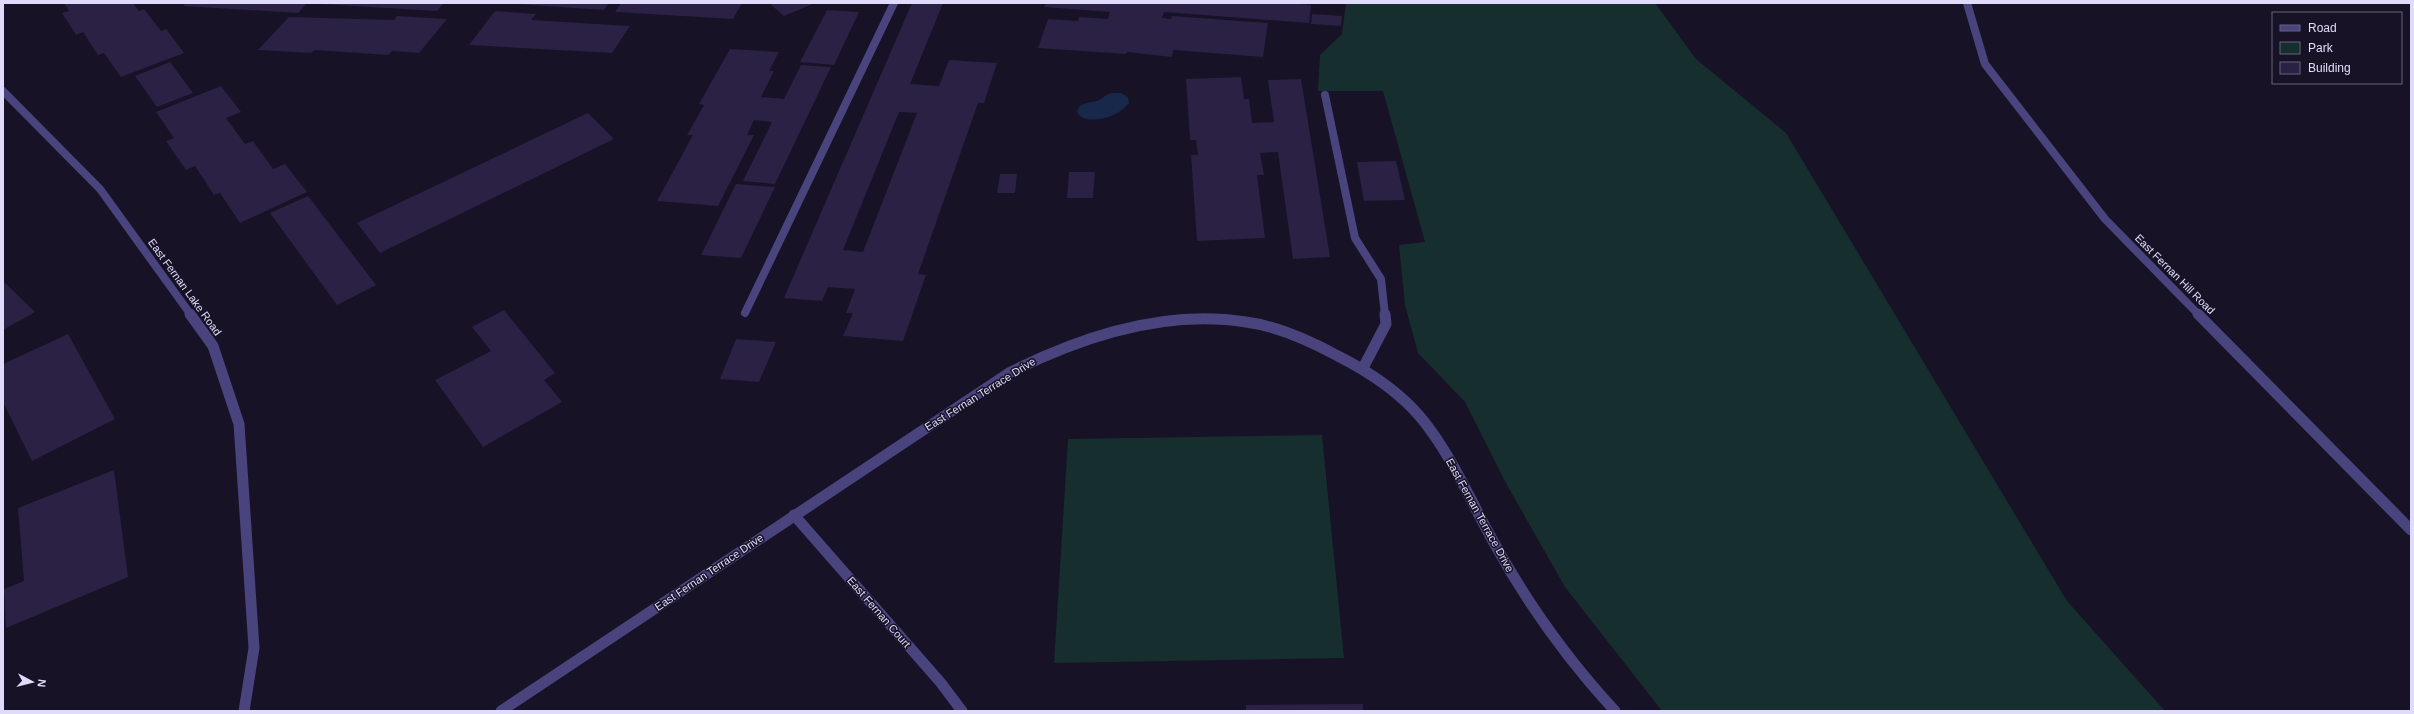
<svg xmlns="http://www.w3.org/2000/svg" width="2414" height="714" font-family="Arial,sans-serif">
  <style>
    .green { fill: #162e2e }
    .water { fill: #17284a }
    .building { fill: #2a2144; fill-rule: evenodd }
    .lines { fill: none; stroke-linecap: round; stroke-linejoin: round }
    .service-far1 { stroke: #49437e; stroke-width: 8 }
    .service { stroke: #49437e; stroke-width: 11 }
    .minor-far1 { stroke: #49437e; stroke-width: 8 }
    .minor { stroke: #49437e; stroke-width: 11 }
    .tertiary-far1 { stroke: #49437e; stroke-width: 8 }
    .tertiary { stroke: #49437e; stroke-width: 11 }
    .labels { text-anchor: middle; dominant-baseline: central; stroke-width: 3; stroke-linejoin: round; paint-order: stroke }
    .street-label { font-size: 11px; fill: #e0dbfa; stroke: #171225 }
  </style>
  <rect width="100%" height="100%" fill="#171225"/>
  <g class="green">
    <path d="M1346 3H1655L1696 59 1786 133 2067 601 2165 711H1662L1565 587 1507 485 1465 402 1418 353 1405 305 1399 245 1425 242 1383 91H1318L1320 55 1342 34Z"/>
    <path d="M1322 435 1344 658 1054 663 1068 439Z"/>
  </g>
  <path class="water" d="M1112 93H1121L1128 97 1129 103C1119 116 1096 124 1081 117L1077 112C1081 99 1092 105 1101 99 1105 96 1106 95 1112 93Z"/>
  <g class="building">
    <path d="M64 3H133L139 11 144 9 161 31 166 29 184 53 121 77 104 53 98 55 83 32 76 35 62 13 69 11Z"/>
    <path d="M186 3H307L298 13 183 6Z"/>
    <path d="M322 3H444L437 11 320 4Z"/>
    <path d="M499 3H609L604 10Z"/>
    <path d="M621 3H742L733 19 615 12Z"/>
    <path d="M769 3H815L784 16Z"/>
    <path d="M912 3H943L910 84 939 86 949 60 997 63 984 103H978L918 274 926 275 903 341 843 336 853 313H846L855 289 828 287 822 301 784 298ZM899 112 917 113 863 252 843 250Z"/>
    <path d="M1046 3H1290L1311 5 1309 23 1164 12 1162 18 1171 19 1172 16 1268 23 1263 57 1173 50 1172 57 1127 52 1126 54 1038 48 1048 19 1078 21 1079 17 1108 19 1110 12 1044 7Z"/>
    <path d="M827 10 859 12 834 65 800 62Z"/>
    <path d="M495 11 536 14 531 20 630 26 612 53 469 45Z"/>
    <path d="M1312 14 1342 16 1341 26 1311 24Z"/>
    <path d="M397 16 447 19 419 53 392 51 389 55 314 50 311 53 258 50 289 17 394 20Z"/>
    <path d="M730 49 779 52 769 71H774L761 97 784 99 801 65 831 67 775 184 743 181 772 122 754 120 747 135H754L718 206 657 201 693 135H687L704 105 699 104Z"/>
    <path d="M170 62 193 93 157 107 135 76Z"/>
    <path d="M1241 77 1244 99H1249L1252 123 1274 122 1268 80 1301 79 1330 257 1293 259 1278 152 1260 153 1264 175H1257L1265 238 1197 241 1191 155H1198L1196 140H1190L1186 79Z"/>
    <path d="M221 86 241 112 226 118 245 144 253 141 273 169 285 164 307 192 240 223 220 193 214 195 195 166 186 170 166 141 174 138 156 112Z"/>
    <path d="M588 113 614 139 380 253 357 223Z"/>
    <path d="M1396 161 1405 200 1364 201 1357 162Z"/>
    <path d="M1069 172H1095L1093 198H1067Z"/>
    <path d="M1000 174H1017L1015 193H997Z"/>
    <path d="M736 184 775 187 741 258 701 255Z"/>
    <path d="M308 196 376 285 337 305 270 213Z"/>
    <path d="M3 281 35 312 3 330Z"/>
    <path d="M504 310 555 373 544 380 562 402 483 447 435 380 491 351 472 327Z"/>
    <path d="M68 334 115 419 32 461 3 402V364Z"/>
    <path d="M736 339 776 342 759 382 720 379Z"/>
    <path d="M114 470 128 577 6 628 4 589 24 581 18 508Z"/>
    <path d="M1363 704V711H1246V705Z"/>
  </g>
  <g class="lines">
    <g class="service-far1">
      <path d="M1325 95 1355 238 1381 279 1385 315"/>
      <path d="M745 313 894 3"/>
    </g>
    <path class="service" d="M1363 368 1386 324 1385 314"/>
    <path class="minor-far1" d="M1967 3 1985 64 2105 219 2199 315"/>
    <g class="minor">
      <path d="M2198 314 2411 530"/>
      <path d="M794 515 941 683 962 711"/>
      <path d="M501 711 1009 373C1080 337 1165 309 1246 322 1277 326 1308 340 1336 355 1368 371 1399 391 1422 419 1452 456 1470 500 1493 541 1527 603 1567 659 1615 711"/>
    </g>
    <path class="tertiary-far1" d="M3 91 100 189 191 315"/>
    <path class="tertiary" d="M190 314 213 346 239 424 254 648 244 711"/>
  </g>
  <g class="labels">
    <g class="street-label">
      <text transform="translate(2175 274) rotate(45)">East Fernan Hill Road</text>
      <text transform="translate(185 287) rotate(54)">East Fernan Lake Road</text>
      <text transform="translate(980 394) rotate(-32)">East Fernan Terrace Drive</text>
      <text transform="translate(1480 515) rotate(61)">East Fernan Terrace Drive</text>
      <text transform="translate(709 572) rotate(-34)">East Fernan Terrace Drive</text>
      <text transform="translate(879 612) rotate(49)">East Fernan Court</text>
    </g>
  </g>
  <rect width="2414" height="714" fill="none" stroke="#e0dbfa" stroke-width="8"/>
  <rect x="2272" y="12" width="130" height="72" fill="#171225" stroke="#67627a"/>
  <rect x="2280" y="25" width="20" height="6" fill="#49437e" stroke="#67627a"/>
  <text x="2308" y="32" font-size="12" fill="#e0dbfa">Road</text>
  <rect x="2280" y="42" width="20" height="12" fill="#162e2e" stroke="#67627a"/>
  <text x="2308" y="52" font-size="12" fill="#e0dbfa">Park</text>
  <rect x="2280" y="62" width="20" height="12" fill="#2a2144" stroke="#67627a"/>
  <text x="2308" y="72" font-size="12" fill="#e0dbfa">Building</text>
  <g transform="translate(32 682) rotate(97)" stroke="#171225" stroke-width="3" paint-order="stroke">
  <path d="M0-3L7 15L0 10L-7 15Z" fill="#e0dbfa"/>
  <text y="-6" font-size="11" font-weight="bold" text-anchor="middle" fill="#e0dbfa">N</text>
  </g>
</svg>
